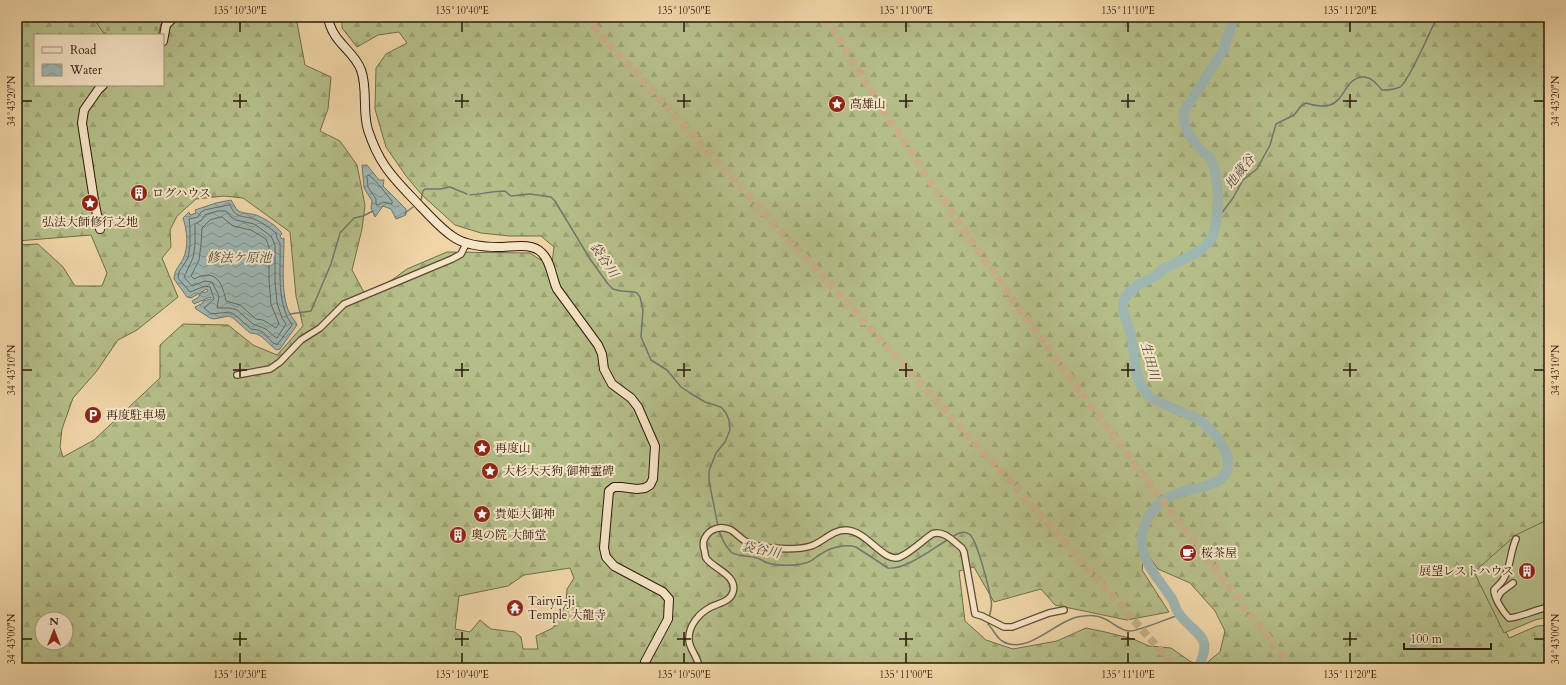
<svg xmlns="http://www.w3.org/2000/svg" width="1566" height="685" font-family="Cardo,'Noto Serif JP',serif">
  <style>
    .forest { fill: url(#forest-firs); stroke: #716c4a; fill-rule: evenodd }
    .cemetery { fill: url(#cemetery-stones); stroke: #716c4a }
    .garden { fill: #b5be89; stroke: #716c4a }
    .water { fill: url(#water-waves); stroke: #717770 }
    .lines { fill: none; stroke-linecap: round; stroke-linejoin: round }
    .shore { stroke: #66685f; stroke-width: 1 }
    .stream { stroke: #717770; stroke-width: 1.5 }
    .river { stroke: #9eb6b2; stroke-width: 10 }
    .secondary-tunnel { stroke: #c8af87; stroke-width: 8; stroke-dasharray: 8 4; stroke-linecap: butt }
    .street-casing { stroke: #5e4832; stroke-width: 8 }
    .secondary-casing { stroke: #2d190c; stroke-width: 10 }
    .street { stroke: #f5e4c5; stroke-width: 5.5 }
    .secondary { stroke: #f5e4c5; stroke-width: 8 }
    .ticks { fill: none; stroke: #2d190c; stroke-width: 1.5 }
    .labels { text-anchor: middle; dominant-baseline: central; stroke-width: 4; stroke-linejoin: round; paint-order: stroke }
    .poi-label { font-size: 12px; fill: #2d190c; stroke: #f5e4c5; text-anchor: start }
    .water-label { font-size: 13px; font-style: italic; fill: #4f483e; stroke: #f5e4c5 }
    .neatline { fill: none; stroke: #2d190c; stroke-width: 1.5 }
    .ticks-label { font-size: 10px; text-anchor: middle; fill: #2d190c }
  </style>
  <defs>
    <pattern id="forest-firs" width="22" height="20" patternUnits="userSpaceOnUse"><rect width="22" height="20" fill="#b5be89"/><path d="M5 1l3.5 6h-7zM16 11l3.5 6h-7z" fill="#9ca375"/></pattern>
    <pattern id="cemetery-stones" width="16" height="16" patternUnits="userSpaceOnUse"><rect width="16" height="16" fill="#b5be89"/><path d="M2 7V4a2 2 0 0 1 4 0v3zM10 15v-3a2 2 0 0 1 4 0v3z" fill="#9ca375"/></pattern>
    <pattern id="water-waves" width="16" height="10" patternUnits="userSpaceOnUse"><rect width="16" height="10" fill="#9eb6b2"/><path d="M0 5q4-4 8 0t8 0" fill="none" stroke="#81938f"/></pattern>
  </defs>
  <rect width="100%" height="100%" fill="#efd5a6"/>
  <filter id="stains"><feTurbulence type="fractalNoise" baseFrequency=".005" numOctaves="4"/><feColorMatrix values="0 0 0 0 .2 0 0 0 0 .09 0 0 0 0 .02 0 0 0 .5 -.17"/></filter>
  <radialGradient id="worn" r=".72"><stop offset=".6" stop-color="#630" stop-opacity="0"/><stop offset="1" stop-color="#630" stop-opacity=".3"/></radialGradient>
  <path class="forest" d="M17 17H296L305 65 331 77 328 109 320 131 340 141 357 165 365 205 362 229 352 270 367 298 407 269 447 252 530 253 539 259 552 264 554 247 541 236H509L481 233 455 225 422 195 406 176 386 147 375 109 376 68 386 54 407 43 399 32 378 35 357 47 342 28V17H1549V534L1486 589 1509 638 1537 626 1549 625V663L1525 668H17V245L38 244 63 267 75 286H102L107 273 91 235 17 241ZM35 35H163V85H35ZM224 196 243 198 290 232 296 296 303 326 277 355 253 345 228 325 183 324 160 345V378L94 440 63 457 60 447 62 429 73 398 96 372 118 340 137 330 178 297 162 258 171 247 170 230 177 216 196 199ZM1145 551 1158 569 1190 583 1215 611 1225 631 1220 652 1204 665 1191 662 1171 648 1149 646 1133 639 1105 632 1086 628 1057 641 1013 649 986 640 965 621 959 571 974 567 994 602 1041 589 1055 605 1127 620 1169 612 1142 570ZM570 568 574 578 567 589 566 604 553 628 536 636 538 649H523L521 637 515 632 491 629 480 620 470 632 455 629 459 596 508 586 524 575ZM42 619H66V643H42Z"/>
  <path class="cemetery" d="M95 17H169L161 24 158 35H109L103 32 94 19Z"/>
  <path class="garden" d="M1549 519V617L1535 620 1504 633 1474 572 1516 535Z"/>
  <g class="water">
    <path d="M362 165H367L379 180H384L383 186 406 209V215L396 219 391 209 383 206 375 217 371 208 372 201 364 188Z"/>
    <path d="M231 200 237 210C243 214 249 213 256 215 264 218 278 226 282 234L280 236 282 239 284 238V240C284 261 280 295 290 314 292 318 296 321 297 325L280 349 276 350 262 337 257 334 250 333 233 318 229 316 214 319 210 318 196 309 195 307 203 303V301L211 299 210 297 194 304 192 301 199 297V295L203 292 204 293 208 291 207 289 191 298 187 297 174 279C174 271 179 266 183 259 189 247 187 230 183 218L189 212 190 215 196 213 195 210 216 203Z"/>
  </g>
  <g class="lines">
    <g class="shore">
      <path d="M369 175C378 182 384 192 392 201V204L383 202 378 205 376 204V199L368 187 367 177Z"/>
      <path d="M230 205C236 219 241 215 254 219 262 222 270 228 276 233L277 238 280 243C281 266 277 291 286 314 287 318 290 321 292 325L277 345 272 342 264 333 258 330 251 329 234 314 229 312 211 314 204 308 214 299 210 287 205 286 190 292 178 278 179 272 188 258 190 245V228L189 219 198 217 201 212 205 210Z"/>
      <path d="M218 211H226L231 217 236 220 254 224 271 236 275 245V281L277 303 282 318 286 324 277 338 275 337 266 329 253 324 237 310 230 308H217L219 296 212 282 205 281 192 286 184 277 193 258 195 245V224L202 220 205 215Z"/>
      <path d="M222 217 233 226 251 230 266 239 269 247V281L271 304 279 324 276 328 263 320 256 319 240 305 226 301C222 282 216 268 194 279L191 276 199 260 201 245 202 228 210 220Z"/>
    </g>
    <g class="stream">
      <path d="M470 195C482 194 493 191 505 191L511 196 530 194 551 197 555 201 590 259 608 284 613 289 621 291 634 292 637 293 640 297 643 310 641 337 651 360 667 370 681 387 690 393 705 402 721 407 726 413 729 420 730 430 725 442 716 453 709 471V481L718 526"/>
      <path d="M421 200 423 191 425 189H440L450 187 467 194"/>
      <path d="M405 213 413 207"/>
      <path d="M1218 218 1233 198 1243 180 1257 169 1270 145 1276 124 1294 115 1301 106 1306 103C1314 106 1321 107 1330 105 1345 100 1345 79 1362 77 1370 76 1376 83 1382 90 1388 90 1394 90 1400 87 1408 82 1432 28 1437 17"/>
      <path d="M290 314 311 311 331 264 340 233 354 218 363 216 373 211"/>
      <path d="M719 530C720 536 726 547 731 552 737 557 749 555 757 558 761 559 764 562 768 563 776 566 797 566 805 563 812 562 815 557 821 554 831 547 845 544 856 547L888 568C906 570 933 548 949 539"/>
      <path d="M952 537C957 534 963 530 969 534 977 538 989 589 991 600 993 605 990 613 989 618"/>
      <path d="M989 622 988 624C993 629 996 637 1002 641 1029 657 1057 617 1084 616 1090 615 1099 616 1105 619 1112 622 1121 631 1129 631 1137 632 1169 618 1179 615"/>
    </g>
    <path class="river" d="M1198 668C1214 635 1197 637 1180 615 1176 611 1175 604 1172 599 1159 579 1139 560 1142 535 1142 530 1145 525 1147 520 1156 499 1177 492 1198 488 1206 486 1214 484 1221 479 1224 476 1226 472 1228 469V457L1218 438 1205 424 1196 418 1152 399C1147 394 1142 388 1139 381 1134 366 1134 351 1131 335 1129 326 1124 317 1123 308 1123 304 1123 300 1126 296 1134 283 1153 281 1163 269 1206 248 1218 249 1218 196 1218 190 1215 166 1211 160 1209 155 1202 152 1198 147 1190 137 1182 124 1184 111L1223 51 1234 17"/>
    <g class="secondary-tunnel">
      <path d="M585 17 1019 491 1176 668"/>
      <path d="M826 17C962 246 1129 456 1291 668"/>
    </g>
    <g class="street-casing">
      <g id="street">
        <path d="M237 375 270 369 280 362 301 340 320 328 344 304 452 259 461 254 466 244"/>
        <path d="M1516 539C1510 552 1511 566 1504 578 1502 583 1497 586 1494 590 1494 598 1503 612 1509 618 1518 618 1537 609 1549 607"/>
        <path d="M1497 599 1501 592 1513 583"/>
        <path d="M699 668C699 658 689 649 689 640 688 626 699 613 711 607 719 603 730 602 733 592 738 575 712 568 706 558 705 556 705 552 704 549 703 545 703 541 705 538 709 529 721 525 731 530 736 533 740 538 745 541 751 544 756 546 762 547 775 549 799 550 811 546 823 542 832 530 846 530 868 531 884 564 900 557 911 552 922 541 932 534 943 529 954 542 962 548L964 552 975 614 982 616 1004 627H1012L1049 613 1064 610"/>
      </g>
    </g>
    <g class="secondary-casing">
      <g id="secondary">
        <path d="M328 17C332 43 354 50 361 70 368 89 362 111 368 130 372 142 378 156 385 166 395 181 409 194 421 207 432 218 442 230 455 238 468 246 484 247 499 247 512 247 532 242 542 253 551 262 552 278 557 289L598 345 602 354 604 369 612 384 631 398 638 407 655 446 653 479 650 485 645 488 637 489 621 487H614L609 491 604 548 606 557 614 566 663 592 669 599 668 619 645 662 644 668"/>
        <path d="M163 41 166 25 174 17"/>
        <path d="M100 229 94 200 82 123 84 110 98 90 103 85"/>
      </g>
    </g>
    <use href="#street" class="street"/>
    <use href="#secondary" class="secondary"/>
  </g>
  <path class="ticks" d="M240 22V32M462 22V32M684 22V32M906 22V32M1128 22V32M1350 22V32M240 94V108M462 94V108M684 94V108M906 94V108M1128 94V108M1350 94V108M22 101H32M233 101H247M455 101H469M677 101H691M899 101H913M1121 101H1135M1343 101H1357M1534 101H1544M240 363V377M462 363V377M684 363V377M906 363V377M1128 363V377M1350 363V377M22 370H32M233 370H247M455 370H469M677 370H691M899 370H913M1121 370H1135M1343 370H1357M1534 370H1544M240 632V646M462 632V646M684 632V646M906 632V646M1128 632V646M1350 632V646M22 639H32M233 639H247M455 639H469M677 639H691M899 639H913M1121 639H1135M1343 639H1357M1534 639H1544M240 653V663M462 653V663M684 653V663M906 653V663M1128 653V663M1350 653V663"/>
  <defs>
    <g id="sight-disc" transform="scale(0.9)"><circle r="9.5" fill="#8f2418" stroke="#f5e4c5"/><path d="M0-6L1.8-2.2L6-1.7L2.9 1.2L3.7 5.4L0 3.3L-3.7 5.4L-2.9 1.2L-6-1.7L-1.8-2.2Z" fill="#fff"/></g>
    <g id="building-disc" transform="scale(0.9)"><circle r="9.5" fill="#8f2418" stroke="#f5e4c5"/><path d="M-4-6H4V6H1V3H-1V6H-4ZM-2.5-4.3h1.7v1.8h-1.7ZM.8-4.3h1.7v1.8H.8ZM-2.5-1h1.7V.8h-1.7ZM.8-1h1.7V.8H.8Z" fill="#fff"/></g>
    <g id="parking-disc" transform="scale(0.9)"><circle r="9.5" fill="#8f2418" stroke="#f5e4c5"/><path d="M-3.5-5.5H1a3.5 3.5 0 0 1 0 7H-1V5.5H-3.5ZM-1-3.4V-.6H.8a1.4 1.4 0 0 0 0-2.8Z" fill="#fff"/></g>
    <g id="cafe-disc" transform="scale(0.9)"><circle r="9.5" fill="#8f2418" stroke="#f5e4c5"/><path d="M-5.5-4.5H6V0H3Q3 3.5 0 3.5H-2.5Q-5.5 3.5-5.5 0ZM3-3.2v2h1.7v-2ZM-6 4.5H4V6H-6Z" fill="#fff"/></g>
    <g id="temple-disc" transform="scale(0.9)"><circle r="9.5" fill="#8f2418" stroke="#f5e4c5"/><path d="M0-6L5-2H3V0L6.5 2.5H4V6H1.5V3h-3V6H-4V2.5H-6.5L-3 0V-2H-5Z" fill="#fff"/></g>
  </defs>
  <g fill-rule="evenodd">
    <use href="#sight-disc" x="837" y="104"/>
    <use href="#building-disc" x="139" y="193"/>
    <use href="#sight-disc" x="90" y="203"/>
    <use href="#parking-disc" x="93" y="415"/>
    <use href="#sight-disc" x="482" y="448"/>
    <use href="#sight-disc" x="490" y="471"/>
    <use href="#sight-disc" x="482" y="514"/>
    <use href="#building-disc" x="458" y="535"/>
    <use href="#cafe-disc" x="1188" y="553"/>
    <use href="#building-disc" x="1527" y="571"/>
    <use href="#temple-disc" x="515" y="608"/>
  </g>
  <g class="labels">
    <g class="poi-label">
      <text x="850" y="104">高雄山</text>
      <text x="152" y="193">ログハウス</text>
      <text x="90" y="222" text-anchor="middle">弘法大師修行之地</text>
      <text x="106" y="415">再度駐車場</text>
      <text x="495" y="448">再度山</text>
      <text x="503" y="471">大杉大天狗 御神霊碑</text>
      <text x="495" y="514">貴姫大御神</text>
      <text x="471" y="535">奥の院 大師堂</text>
      <text x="1201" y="553">桜茶屋</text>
      <text x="1514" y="571" text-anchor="end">展望レストハウス</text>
      <text x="528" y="601">Tairyū-ji<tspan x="528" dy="14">Temple 大龍寺</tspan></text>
    </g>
    <g class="water-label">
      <text transform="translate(1240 172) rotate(-52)">地蔵谷</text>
      <text x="239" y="258">修法ケ原池</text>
      <text transform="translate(604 260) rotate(56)">袋谷川</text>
      <text transform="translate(1150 361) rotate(75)">生田川</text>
      <text transform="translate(761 550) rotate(11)">袋谷川</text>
    </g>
  </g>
  <rect width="1566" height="685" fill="none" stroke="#efd5a6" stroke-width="44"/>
  <rect x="34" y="34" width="130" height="52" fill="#f5e4c5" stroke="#a5937b"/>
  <rect x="42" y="47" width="20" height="6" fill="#f5e4c5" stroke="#a5937b"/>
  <text x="70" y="54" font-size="12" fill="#2d190c">Road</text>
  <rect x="42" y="64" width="20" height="12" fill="url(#water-waves)" stroke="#a5937b"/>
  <text x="70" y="74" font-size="12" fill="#2d190c">Water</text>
  <g transform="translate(54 631)"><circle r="19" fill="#f5e4c5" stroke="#a5937b"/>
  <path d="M0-3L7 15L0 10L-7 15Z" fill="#8f2418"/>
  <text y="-6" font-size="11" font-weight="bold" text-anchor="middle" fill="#2d190c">N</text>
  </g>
  <path d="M1404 643v6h87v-6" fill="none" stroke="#2d190c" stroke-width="2"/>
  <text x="1410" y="643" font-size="12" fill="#2d190c" stroke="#f5e4c5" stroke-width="3" paint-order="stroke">100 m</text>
  <rect x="22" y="22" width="1522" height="641" class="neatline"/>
  <g class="ticks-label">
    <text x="240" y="14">135°10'30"E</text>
    <text x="462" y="14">135°10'40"E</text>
    <text x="684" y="14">135°10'50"E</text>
    <text x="906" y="14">135°11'00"E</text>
    <text x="1128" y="14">135°11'10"E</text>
    <text x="1350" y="14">135°11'20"E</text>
    <text transform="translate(11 101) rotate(-90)" y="4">34°43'20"N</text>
    <text transform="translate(1555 101) rotate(-90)" y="4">34°43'20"N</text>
    <text transform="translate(11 370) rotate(-90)" y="4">34°43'10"N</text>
    <text transform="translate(1555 370) rotate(-90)" y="4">34°43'10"N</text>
    <text transform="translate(11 639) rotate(-90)" y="4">34°43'00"N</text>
    <text transform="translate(1555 639) rotate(-90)" y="4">34°43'00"N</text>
    <text x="240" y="678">135°10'30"E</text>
    <text x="462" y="678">135°10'40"E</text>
    <text x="684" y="678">135°10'50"E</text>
    <text x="906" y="678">135°11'00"E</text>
    <text x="1128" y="678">135°11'10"E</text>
    <text x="1350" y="678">135°11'20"E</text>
  </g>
  <rect width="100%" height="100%" filter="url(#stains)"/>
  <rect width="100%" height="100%" fill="url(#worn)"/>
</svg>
